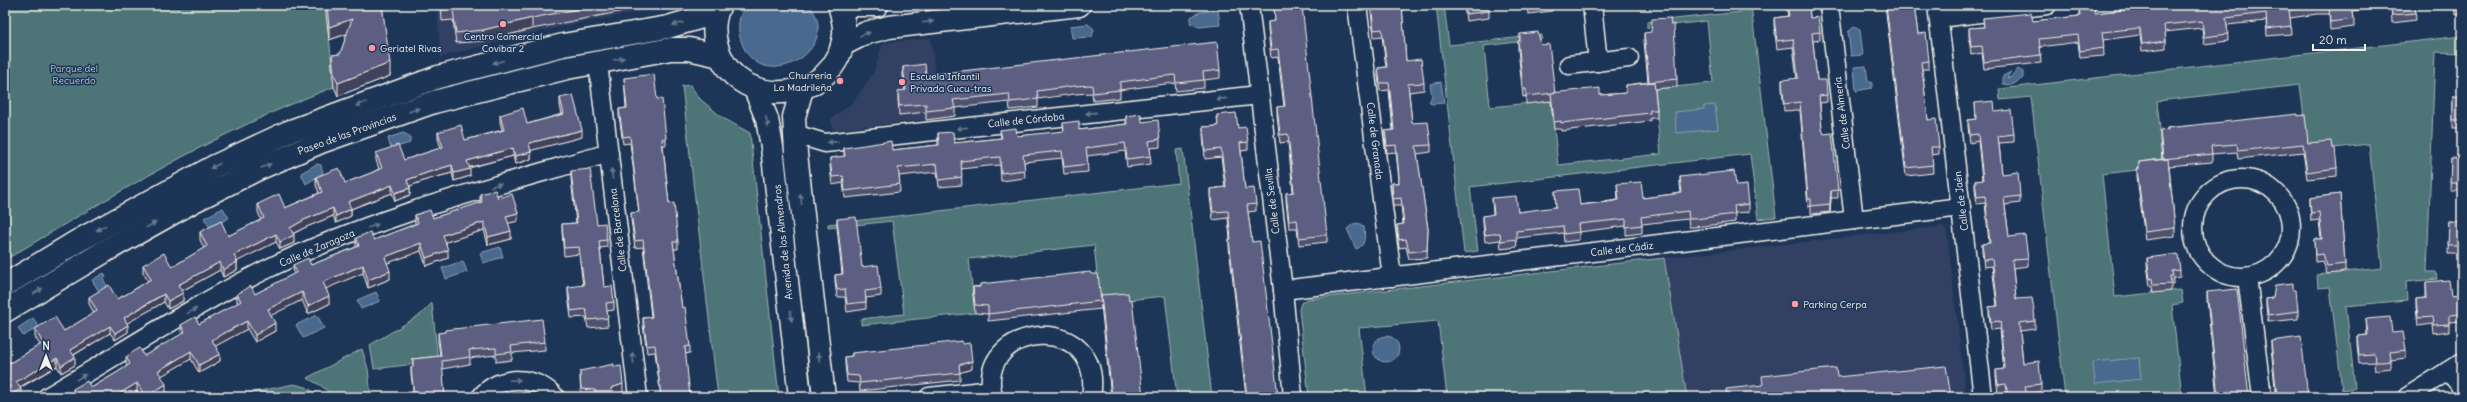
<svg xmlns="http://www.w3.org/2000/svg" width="2467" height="402" font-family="Delius,sans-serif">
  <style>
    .built { fill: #304164 }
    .green { fill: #4d7477; stroke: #a0b2b0 }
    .water { fill: #49698e; stroke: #8d9fb2 }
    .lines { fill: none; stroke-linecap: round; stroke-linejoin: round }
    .street-casing { stroke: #f4f1e8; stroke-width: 21 }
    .secondary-casing { stroke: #f4f1e8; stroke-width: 25 }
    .street { stroke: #1d3557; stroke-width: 18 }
    .secondary { stroke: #1d3557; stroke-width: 22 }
    .wall { fill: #4f5170; stroke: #f4f1e8 }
    .shaded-wall { fill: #40425b; stroke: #f4f1e8 }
    .building { fill: #5c5e82; stroke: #f4f1e8 }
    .oneway { fill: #68778a }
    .poi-dot { fill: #ff9aa2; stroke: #1d3557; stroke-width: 1.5 }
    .labels { text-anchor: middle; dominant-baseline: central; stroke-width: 3; stroke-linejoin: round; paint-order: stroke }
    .poi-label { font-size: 10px; fill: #f4f1e8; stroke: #1d3557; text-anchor: start }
    .park-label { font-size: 10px; fill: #bac5c0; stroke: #1d3557 }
    .street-label { font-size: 10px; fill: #f4f1e8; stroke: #1d3557 }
  </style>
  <rect width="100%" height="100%" fill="#1d3557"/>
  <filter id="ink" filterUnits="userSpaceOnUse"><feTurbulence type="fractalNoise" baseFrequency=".025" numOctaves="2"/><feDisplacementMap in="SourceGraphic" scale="8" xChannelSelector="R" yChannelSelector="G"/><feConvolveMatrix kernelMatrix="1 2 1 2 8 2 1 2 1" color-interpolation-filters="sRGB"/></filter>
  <g filter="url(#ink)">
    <g class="built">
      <path d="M437 5H677L559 27 440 57Z"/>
      <path d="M931 38 940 118 836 130 832 128 831 119 853 102 873 74 883 43Z"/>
      <path d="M1944 226 1947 231 1966 397H1687L1664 258Z"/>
    </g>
    <g class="green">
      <path d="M5 5H326L334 87C217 131 112 196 5 260Z"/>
      <path d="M1436 5H1444L1449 45 1542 35V39L1484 46 1490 107 1551 101 1558 165 1661 154 1654 89 1713 83 1707 21 1647 28V22L1740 12 1739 5H1751L1776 217 1758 219 1750 154 1470 187 1478 251 1464 253Z"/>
      <path d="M2462 36V53L2435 52 2427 272H2436L2437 279 2406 282 2407 300 2346 306 2355 388 2342 390 2330 287 2318 288 2317 275 2382 268 2369 144 2308 151 2300 85 2157 101 2164 167 2102 174 2115 297 2181 290 2183 303 2172 305 2182 397H2065L2031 97 2000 100 1999 89Z"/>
      <path d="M690 85 700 99 723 118 750 133 779 397H718L682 86Z"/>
      <path d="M1183 149 1212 397H1177L1165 296 1100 303 1094 245 969 259 975 313 861 325V319L904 314 892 221 828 228V224L1179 183 1176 150Z"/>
      <path d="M1664 258 1687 397H1447L1438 321 1359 328 1367 397H1309L1299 310 1301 303 1308 299Z"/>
      <path d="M432 303 438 361 374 369 370 345 420 315Z"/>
      <path d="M362 349 368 369 371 397H335L320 385 307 378Z"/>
      <path d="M294 384 306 387 322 397 235 396Z"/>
    </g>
    <g class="water">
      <path d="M746 5H809C847 50 756 101 740 37 737 26 739 14 746 5Z"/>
      <path d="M1713 5H1734V7L1713 10Z"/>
      <path d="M1218 10 1220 25 1199 27 1190 23 1191 17 1200 12Z"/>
      <path d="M1088 24 1094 29 1092 37 1072 38 1070 26Z"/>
      <path d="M1854 27 1860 30 1863 55 1851 56 1848 32Z"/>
      <path d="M1866 66 1868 81 1872 83V88L1856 91 1854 67Z"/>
      <path d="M2018 69 2023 72V78L2012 85 2003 84V76L2011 72 2007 77 2010 78Z"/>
      <path d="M1441 82 1444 103 1431 104 1429 102 1432 96 1430 84Z"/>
      <path d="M1715 105 1718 129 1676 133 1675 112 1704 109V106Z"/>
      <path d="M403 133 410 136V143L393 148 390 146 388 138Z"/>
      <path d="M317 164 321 165 323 173 306 184 301 173Z"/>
      <path d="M223 208 229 218 210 228 204 218Z"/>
      <path d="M1359 223 1364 227C1365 236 1366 246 1356 249L1347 229 1353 224Z"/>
      <path d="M500 247 503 257 483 263 480 253Z"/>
      <path d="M463 261 467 272 446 279 442 268Z"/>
      <path d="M104 273 106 277 103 279 109 289 101 295 92 280Z"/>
      <path d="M376 292 380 301 361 309 357 300Z"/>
      <path d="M317 315 324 328 303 338 296 325Z"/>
      <path d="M33 318 39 327 23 336 18 328Z"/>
      <circle cx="1386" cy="349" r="13"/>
      <path d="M2139 358 2141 379 2095 384 2093 362Z"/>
      <path d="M1419 392 1420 397H1386V396Z"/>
    </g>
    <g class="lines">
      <g class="street-casing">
        <g id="street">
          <path d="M1249 5 1283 290 1293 397"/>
          <path d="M1357 5 1392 277"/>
          <path d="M1592 5 1598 62"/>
          <path d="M1829 5 1854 220"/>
          <path d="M1937 5 1983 397"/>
          <path d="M1939 18 2047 5"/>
          <path d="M598 63 638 397"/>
          <path d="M1569 65 1629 58"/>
          <path d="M795 134 825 143 1259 95"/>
          <circle cx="2242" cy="228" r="49"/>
          <path d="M2247 277 2262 397"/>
          <path d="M1283 290 1961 207"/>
          <path d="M2448 371 2460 385 2462 394"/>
          <path d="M47 397C118 355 188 309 261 272 371 217 492 187 609 153"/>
          <path d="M481 397C499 374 537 375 555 397"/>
          <path d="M929 397 992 390"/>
          <path d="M993 397C973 321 1106 310 1091 397"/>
          <path d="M2407 397 2462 362"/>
        </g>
      </g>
      <g class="secondary-casing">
        <g id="secondary">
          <path d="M720 5C713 19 713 35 718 50 740 114 838 102 844 35 845 24 842 15 839 5"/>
          <path d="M851 5H877"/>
          <path d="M842 45 866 33 889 27 1079 5"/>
          <path d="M755 89 767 119 772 147 800 397"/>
          <path d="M802 89 794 117 796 154 824 397"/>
          <path d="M5 285 76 242 215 166 288 132 438 77 563 45 668 27 716 13"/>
          <path d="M5 311 107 250 194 201 258 169 321 142 434 102 567 68 671 49H689L720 56"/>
        </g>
      </g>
      <use href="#street" class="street"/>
      <use href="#secondary" class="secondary"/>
    </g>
    <g class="wall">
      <path d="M325 5H382L390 76 338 96 334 87 332 68V55L340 54 347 34 329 40Z"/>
      <path d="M441 5H654L532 29 483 41 456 43 453 20 442 21Z"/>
      <path d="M1274 5 1327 235V242L1299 245 1297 228H1289L1286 201V193L1293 192 1288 142 1280 143 1277 115V107H1284L1278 57 1271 58 1268 30V22L1275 21Z"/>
      <path d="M1370 5H1402L1406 61 1424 83V90L1409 92 1412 123 1431 145V152L1417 154 1428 229 1427 258 1409 259 1406 247 1399 248 1397 232V225L1403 224 1401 206H1393L1392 191V183H1399V180L1396 152 1387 153 1385 138V131L1393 130 1389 90 1380 91 1378 76V68L1386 67 1382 36 1374 37Z"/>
      <path d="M1452 5H1489V18L1466 21 1464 5 1453 7Z"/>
      <path d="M1527 5H1552V11L1528 14Z"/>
      <path d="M1786 5H1809L1810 18 1820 32V40L1813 41 1817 80 1827 95V102L1820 103 1822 129 1838 190V198H1831L1830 212 1811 214V206L1808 207 1800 110 1784 111 1782 88V80L1797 79 1793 47 1777 49 1774 26V18L1788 16Z"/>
      <path d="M1885 5H1914L1918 34 1929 61V69H1922L1928 120 1939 147V154L1932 155 1933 173 1906 176Z"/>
      <path d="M2141 5H2157V6L2169 5H2415L2416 20 2392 23 2391 7 2353 11 2354 19V27L2330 30 2329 14H2317L2290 18 2291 34 2267 36 2266 21 2227 25 2228 41 2204 44 2202 28 2165 32 2166 41V48L2142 51 2140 35 2103 40 2104 56 2080 58 2078 42 2040 47 2041 63 1984 69 1982 53 1971 55 1969 36V28L1984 27 1983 18 2033 21 2079 16V7L2095 13 2141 8Z"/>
      <path d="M2454 5H2462V14L2455 15Z"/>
      <path d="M1644 33 1677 79V87L1655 89 1657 110V118H1650V121L1561 131V129H1554L1551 101 1526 104V96L1523 97 1518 49V41H1520V34L1555 93 1600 95 1626 93V85L1648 82 1644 41Z"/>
      <path d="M903 67 926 75 1220 70V78L1204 80V88L1176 91 1175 83 1157 85 1120 90V98L1093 101 1092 93 1074 94 1038 99V107L1010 110 1009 102 955 108V116L926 120V112L899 115 898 99V91H905L903 75Z"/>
      <path d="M624 78 657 99 666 138V145H663L669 204 678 242V249H674L682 308 690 346V353L685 354 690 397H661L655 352 647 353 643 325V318L651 317 643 247 635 248 631 220V213H639L630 143 623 144 619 116V109L626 108Z"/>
      <path d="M2453 96 2462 97V128H2453Z"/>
      <path d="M560 98 582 137 531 150V159L523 162 515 164 513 156 469 168 470 176 454 181 452 173 429 179 410 186V195L395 201 392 193 351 209V216L336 223 333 216 304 228 293 234 294 243 280 249 276 242 237 261V270L223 277 220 270 182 291 183 301 168 309 164 302 127 323 128 332 115 340 110 333 74 355 75 365 61 373 57 366 20 388V397H5V355L10 363 40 345 35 337V329L64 331 94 313 89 304V297L117 299 127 294 148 281 143 273V265L172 267 204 248 200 240V232L228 236 261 220 258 212V204L285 208 319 193 316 185V177L345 183 371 173 379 169 376 160V153L404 160 441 148 438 139V132L465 140 502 130 500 122V115L527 124 562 114 560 106Z"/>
      <path d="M1975 103 1995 112 2014 134V142L1999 143 2002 174 2020 196V203L2005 205 2009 237 2028 259V266L2013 268 2016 299 2035 321V329L2020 331 2023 363 2041 384V392L2026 393 2027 397H2007L2006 392 1998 393 1996 377V370L2004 369 2003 361 2000 329 1991 330 1989 314V307L1997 306 1992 266 1984 267 1982 252V244L1989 243 1985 203 1977 204 1975 189V181L1982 180 1978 141 1970 143 1968 127V120L1976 119Z"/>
      <path d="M1217 115 1238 128 1248 142V150L1241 151 1245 189 1256 204V211L1248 212 1252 242 1278 397H1246L1229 247V239H1230L1228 218 1213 220 1210 197V189L1225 187 1221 157 1205 159 1203 135V127L1218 126Z"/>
      <path d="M1126 116 1142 122 1160 139V147L1150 148 1151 164 1127 167 1125 151 1087 156 1088 172 1064 174 1062 158 1024 162 1025 178 1001 181 1000 165 988 166 961 169 962 185 939 187 937 172 899 176 900 192 845 198 843 183 832 185 830 166V158L844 157V148L892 150 938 145V133L954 143 1001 138 1000 130 1017 136 1064 132 1063 123 1079 130 1126 124Z"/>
      <path d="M2298 116 2308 143 2332 148 2337 168V176L2307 179 2303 152 2238 159 2237 152 2212 154V162L2169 166 2175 228V236L2145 240 2137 177V169H2139V162L2162 159 2160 139V131L2167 130V128Z"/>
      <path d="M2451 159 2462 160V191H2450Z"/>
      <path d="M571 171 597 224 607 240V247L600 248 604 287 614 302V310L607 311 608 326 588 328 586 317 571 318 568 295V287L583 286 579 254 564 256 562 232V224L576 223 571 179Z"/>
      <path d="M1680 177 1736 186 1749 204V212L1735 213V222L1695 227H1689L1688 219 1642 224V233L1626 235V226L1579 232V240L1564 242 1563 233 1516 238 1517 247 1501 249 1500 240 1485 242 1483 223V216L1493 215 1492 198 1518 212 1556 208 1555 191 1580 205 1618 200 1617 184 1643 198 1681 193 1680 184Z"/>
      <path d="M480 194 498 198 518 221 508 223 511 239 488 245 484 230 446 242 448 258 426 266 421 251 387 263 390 279 368 288 363 273 326 288 329 304 308 314 302 300 271 315 275 331 255 342 247 329 215 346 220 361 199 373 191 359 161 376 166 392 158 397H141L137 391 127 397H73V389L91 388 118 372 127 366 126 364V357L144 356 182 334 181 332V325L199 324 238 303 237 302V294H255L294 274 293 265H311L356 247V238L374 240 415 224V215L433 218 480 203Z"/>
      <path d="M2340 194 2345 264V272L2327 274 2323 261 2315 262 2314 239H2321L2319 220 2311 221 2310 205V198Z"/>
      <path d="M837 219 862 267 881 289V296L866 298V309L847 312 845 297H837L835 282V275L842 274 837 227Z"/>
      <path d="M2449 222 2462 223V254H2448Z"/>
      <path d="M2147 258 2180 270V277L2173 278V284H2171V291L2153 293 2152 286H2150L2147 265Z"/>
      <path d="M1091 274 1101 300 1143 397H1111L1101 305V309L988 321V314L975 313 973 295V287Z"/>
      <path d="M2426 282 2451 296 2462 295V321L2449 322V331L2434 333 2433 324 2418 326 2416 307V299L2426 298Z"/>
      <path d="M2293 290 2298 311V319L2268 322 2266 307V299L2273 298Z"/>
      <path d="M2207 292 2249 397H2217L2207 300Z"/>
      <path d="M2366 319 2392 333 2406 350V358L2391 360V368L2375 370 2374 362 2359 363 2357 344V336L2367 335Z"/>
      <path d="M438 333 545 342V350L512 353V360L496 362V355L470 358V364L442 369 445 397H414L411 374V367H413V359L440 356 438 341Z"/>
      <path d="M2271 341 2308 397H2276L2271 348Z"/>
      <path d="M852 353 972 369 960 372V380L860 391 859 383 847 382 845 364V357L852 356Z"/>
      <path d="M614 367 623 392 612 396V397H581L580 378V371Z"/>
    </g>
    <g class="shaded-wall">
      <path d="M532 18V29L483 41V30Z"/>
      <path d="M352 19V32L329 40V27Z"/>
      <path d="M390 63V76L338 96V83Z"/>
      <path d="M582 130V137L529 151V143Z"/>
      <path d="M513 148V156L467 168V161Z"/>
      <path d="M531 152V159L515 164V156Z"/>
      <path d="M452 165V173L429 179 407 187V180L429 172Z"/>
      <path d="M470 169V176L454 181V173Z"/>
      <path d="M392 185V193L348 210V202Z"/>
      <path d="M410 188V195L395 201V193Z"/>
      <path d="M1831 191V198L1830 212V204Z"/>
      <path d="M333 208V216L304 228 290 235V228L304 220Z"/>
      <path d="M351 209V216L336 223V216Z"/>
      <path d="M518 213V221L506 224V216Z"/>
      <path d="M484 222V230L443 243V235Z"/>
      <path d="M511 231V239L488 245V237Z"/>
      <path d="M276 234V242L234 263V255Z"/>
      <path d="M294 235V243L280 249V242Z"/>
      <path d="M421 243V251L385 264V257Z"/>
      <path d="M448 250V258L426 266V258Z"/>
      <path d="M220 262V270L178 293V285Z"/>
      <path d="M237 262V270L223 277V270Z"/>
      <path d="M363 265V273L323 290V282Z"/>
      <path d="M390 271V279L368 288V280Z"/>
      <path d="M302 292V300L268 317V309Z"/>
      <path d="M183 293V301L168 309V301Z"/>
      <path d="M164 294V302L124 325V318Z"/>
      <path d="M329 296V304L308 314V306Z"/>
      <path d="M247 321V329L212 348V340Z"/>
      <path d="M275 323V331L255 342V335Z"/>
      <path d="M128 325V332L115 340V333Z"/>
      <path d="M110 326V333L70 357V350Z"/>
      <path d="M191 351V359L158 378V371Z"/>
      <path d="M220 354V361L199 373V365Z"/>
      <path d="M75 357V365L61 373V366Z"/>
      <path d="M57 358V366L16 389V382Z"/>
      <path d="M972 361V369L959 373V365Z"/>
      <path d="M137 383V391L127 397H114Z"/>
      <path d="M166 384V392L158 397H146Z"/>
      <path d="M623 384V392L611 396V388Z"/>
      <path d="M21 389V397H8Z"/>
    </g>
    <g class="building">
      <path d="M327 5H382L390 63 338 83 334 74 332 55 340 54 352 19 329 27Z"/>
      <path d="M442 5H599L532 18 483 30 456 33 453 9 442 10Z"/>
      <path d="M1274 5H1302L1327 235 1299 238 1297 220 1289 221 1286 193 1294 192 1288 134 1280 135 1277 107 1285 106 1278 49 1271 50 1268 22 1275 21Z"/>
      <path d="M1371 5H1402L1406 61 1421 59 1424 83 1408 84 1412 123 1428 122 1431 145 1416 146 1428 229 1427 250 1409 252 1406 239 1399 240 1397 225 1404 224 1401 198 1393 199 1392 183H1399V177L1396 145 1387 146 1385 131 1394 130 1389 83H1380L1378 68 1387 67 1382 29 1374 30Z"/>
      <path d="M1465 5H1489V11L1466 14Z"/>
      <path d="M1528 5H1540L1528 7Z"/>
      <path d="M1787 5H1809L1810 18 1818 17 1820 32 1812 33 1817 80H1826L1827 95 1819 96 1822 129 1824 134 1832 133 1838 190 1831 191 1830 204 1811 206V199H1808L1800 102 1784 104 1782 80 1798 78 1795 51 1793 39 1777 41 1774 18 1789 16Z"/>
      <path d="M1886 5H1914L1918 34 1926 33 1929 61 1921 62 1926 102 1928 120 1936 119 1939 147H1931L1933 165 1906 168Z"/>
      <path d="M2094 5 2095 13 2142 8V5H2157V6L2169 5H2352L2354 19 2330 22 2329 6 2317 7 2289 10 2291 26 2267 29 2266 13 2226 18 2228 34 2204 37 2202 21 2164 25 2166 41 2142 44 2140 28 2102 32 2104 48 2080 51 2078 35 2039 39 2041 55 1984 62 1982 46 1971 47 1969 28 1984 27 1983 18 2031 13 2033 21 2080 16 2079 7Z"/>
      <path d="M2391 5H2415L2416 13 2392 15Z"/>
      <rect x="2455" y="5" width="7" height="2"/>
      <path d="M1670 18 1671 25 1674 24 1677 79 1649 82 1644 33 1651 32 1652 19Z"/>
      <path d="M1538 32 1541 45 1549 44 1555 93 1526 96V89H1523L1518 41H1520V34Z"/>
      <path d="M1217 42 1220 70 1203 72 1204 80 1176 83 1175 75 1157 77 1120 82V90L1093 93 1092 85 1074 86 1037 91 1038 99 1010 102 1009 94 953 100 955 108 926 111V104L899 106 898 91 906 90 903 67 925 64 926 75Z"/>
      <path d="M654 74 657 99H662L666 138 662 139 669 204 674 203 678 242H673L682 308 685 307 690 346 685 347 690 397H661L655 345 647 346 643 318 652 317 643 240 635 241 631 213 639 212 630 136 623 137 619 109 627 108 624 78Z"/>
      <path d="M1654 82 1657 110H1650V113L1561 123V121L1554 122 1551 93 1600 88V95L1626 93V85Z"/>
      <path d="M573 95 582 130 529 143 531 152 515 156 513 148 467 161 470 169 454 173 452 165 429 172 407 180 410 188 395 193 392 185 348 202 351 209 336 216 333 208 304 220 290 228 294 235 280 242 276 234 234 255 237 262 223 270 220 262 178 285 183 293 168 301 164 294 151 301 124 318 128 325 115 333 110 326 70 350 75 357 61 366 57 358 16 382 21 389 8 397H7L5 394V355L10 363 43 343 35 329 55 317 64 331 87 317 97 311 89 297 109 285 117 299 127 294 151 279 143 265 164 253 172 267 207 246 200 232 221 221 228 236 264 218 258 204 279 194 285 208 322 192 316 177 339 168 345 183 371 173 382 168 376 153 398 145 404 160 443 147 438 132 461 125 465 140 504 130 500 115 523 108 527 124 564 114 560 98Z"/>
      <path d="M2453 96 2462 97V120H2453Z"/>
      <path d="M1994 101 1995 112 2011 110 2014 134 1998 136 2002 174 2018 172 2020 196 2004 198 2009 237 2025 235 2028 259 2012 260 2016 299 2032 298 2034 310 2035 321 2019 323 2023 363 2039 361 2041 384 2025 386 2027 397H2008L2006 384 1998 385 1996 370 2004 369 2003 353 2000 321 1991 322 1989 307 1998 306 1992 259 1984 260 1982 244 1990 243 1985 196 1977 197 1975 181 1983 180 1978 134 1970 135 1968 120 1976 119 1975 103Z"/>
      <path d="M1236 113 1238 128 1246 127 1248 142 1240 143 1245 189 1254 188 1256 204 1247 205 1252 242 1260 241 1278 397H1247L1229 239H1231L1228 211 1213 212 1210 189 1226 187 1221 149 1205 151 1203 127 1218 126 1217 115Z"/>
      <path d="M1141 114 1142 122 1158 120 1160 139 1149 141 1151 156 1127 159 1125 143 1086 148 1088 164 1064 167 1062 151 1023 155 1025 170 1001 173 1000 157 988 158 961 161 962 177 939 180 937 164 898 168 900 184 845 191 843 176 832 177 830 158 845 156 844 148 891 141 892 150 939 145 938 133 953 132 954 143 1002 138 1000 130 1016 128 1017 136 1064 131 1063 123 1079 121V130L1127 124 1126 116Z"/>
      <path d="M2298 114V116L2305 115 2308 143 2331 141 2332 148H2335L2337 168 2307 172 2303 144 2238 151 2237 144 2211 146 2212 154 2163 159 2160 131 2168 130 2167 128Z"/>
      <path d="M2168 159 2175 228 2145 232 2137 169H2139V162Z"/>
      <path d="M2451 159 2462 160V183H2450Z"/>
      <path d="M590 169 597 224 605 223 606 232 607 240 599 241 604 287 612 286 614 302 606 303 608 318 588 320 586 309 571 311 568 287 584 285 579 247 564 248 562 224 577 223 571 171Z"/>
      <path d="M1734 171 1736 186 1747 185 1749 204 1734 206 1735 214 1695 219H1689L1688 211 1656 215 1641 217 1642 225 1626 227V219L1578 224 1579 232 1564 234 1563 226 1516 231 1517 239 1501 241 1500 233 1485 235 1483 216 1494 214 1492 198 1516 196 1518 212 1556 207 1555 191 1578 189 1580 205 1608 202 1619 200 1617 184 1641 182 1643 198 1682 193 1680 177Z"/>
      <path d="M495 190 498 198 512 194 518 213 506 216 511 231 488 237 484 222 443 235 448 250 426 258 421 243 385 257 390 271 368 280 363 265 323 282 329 296 308 306 302 292 268 309 275 323 255 335 247 321 222 334 212 340 220 354 199 365 191 351 158 371 166 384 146 397 137 383 114 397H76L77 396 73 389 87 381 91 388 118 372 130 364 126 357 133 352 140 348 144 356 185 332 181 325 195 317 199 324 241 301 237 294 251 286 255 294 297 272 293 265 308 258 311 265 359 246 356 238 370 232 374 240 418 223 415 215 430 210 433 218 482 202 480 194Z"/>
      <path d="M2340 194 2345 264 2327 266 2323 254 2315 255 2314 239H2322L2319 212 2311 213 2310 198Z"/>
      <path d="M856 217 862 267 878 265 881 289 865 291 866 302 847 304 845 289 837 290 835 275 843 274 837 219Z"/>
      <path d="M2449 222 2462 223V246H2448Z"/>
      <path d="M2178 254 2180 270 2172 271 2173 276H2170L2171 284 2153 285 2152 278 2150 279 2147 258Z"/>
      <path d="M1090 272 1091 274H1098L1101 301 988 314V306L975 305 973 287H980V284Z"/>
      <path d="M2449 280 2451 296 2462 295V314L2449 315V324L2434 325 2433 317 2418 318 2416 299 2427 298 2426 282Z"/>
      <path d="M2293 283V290H2296L2298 311 2268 315 2266 299 2273 298 2275 285Z"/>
      <path d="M2237 289 2249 397H2218L2207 292Z"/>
      <path d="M1128 293 1129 300H1132L1143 397H1112L1101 295Z"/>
      <path d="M2390 317 2392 333 2403 332 2406 350 2390 352 2391 361 2383 362H2375L2374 354 2359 355 2357 336 2368 335 2366 319Z"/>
      <path d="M542 319 545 342 511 346 512 352 496 354V348L469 350 470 357 442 361 445 397H414L411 367 413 366V359L441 356 438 333 445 332V330Z"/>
      <path d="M2301 337 2308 397H2277L2271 341Z"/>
      <path d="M962 341 963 344 970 343 972 361 959 365 960 373 860 383 859 376 847 375 845 357 852 356V353Z"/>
      <path d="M614 364V367L621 366 623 384 611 388 612 396 596 397 595 390 581 389 580 371Z"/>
      <path d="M1946 366 1951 397H1727L1726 389 1763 385 1762 376 1836 368 1837 377Z"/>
    </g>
    <defs><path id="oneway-solid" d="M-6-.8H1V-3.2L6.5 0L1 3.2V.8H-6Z"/></defs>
    <g class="oneway">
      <use href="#oneway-solid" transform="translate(928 22) rotate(-7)"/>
      <use href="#oneway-solid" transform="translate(678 24) rotate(166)"/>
      <use href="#oneway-solid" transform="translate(865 34) rotate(-19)"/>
      <use href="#oneway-solid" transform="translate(619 59) rotate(-11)"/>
      <use href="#oneway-solid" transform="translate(498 62) rotate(166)"/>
      <use href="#oneway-solid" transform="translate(1221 99) rotate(174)"/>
      <use href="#oneway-solid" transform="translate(361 104) rotate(159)"/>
      <use href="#oneway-solid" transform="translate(414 110) rotate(-19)"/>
      <use href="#oneway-solid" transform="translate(1091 113) rotate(174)"/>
      <use href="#oneway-solid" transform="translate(767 122) rotate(76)"/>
      <use href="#oneway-solid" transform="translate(962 128) rotate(174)"/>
      <use href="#oneway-solid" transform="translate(833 142) rotate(174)"/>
      <use href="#oneway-solid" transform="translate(215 166) rotate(153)"/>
      <use href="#oneway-solid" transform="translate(266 166) rotate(-23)"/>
      <use href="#oneway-solid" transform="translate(612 174) rotate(-97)"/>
      <use href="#oneway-solid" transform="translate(496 185) rotate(-16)"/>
      <use href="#oneway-solid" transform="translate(801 199) rotate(-96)"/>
      <use href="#oneway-solid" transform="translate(151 225) rotate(-29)"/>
      <use href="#oneway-solid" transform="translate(373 226) rotate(-20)"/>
      <use href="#oneway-solid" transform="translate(101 228) rotate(151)"/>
      <use href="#oneway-solid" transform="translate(38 291) rotate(-31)"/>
      <use href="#oneway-solid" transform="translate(192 311) rotate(-29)"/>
      <use href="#oneway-solid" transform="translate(791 316) rotate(84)"/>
      <use href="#oneway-solid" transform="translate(633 358) rotate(-97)"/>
      <use href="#oneway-solid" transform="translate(819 358) rotate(-96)"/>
      <use href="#oneway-solid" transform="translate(81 377) rotate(-31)"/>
      <use href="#oneway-solid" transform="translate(515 380) rotate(-3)"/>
    </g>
  </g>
  <g class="poi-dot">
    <circle cx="503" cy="24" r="4"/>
    <circle cx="372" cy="48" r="4"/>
    <circle cx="840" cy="81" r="4"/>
    <circle cx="902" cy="82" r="4"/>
    <circle cx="1795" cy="304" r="4"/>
  </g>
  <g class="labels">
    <g class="poi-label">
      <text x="503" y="36" text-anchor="middle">Centro Comercial<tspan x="503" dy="12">Covibar 2</tspan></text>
      <text x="380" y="48">Geriatel Rivas</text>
      <text x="832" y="75" text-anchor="end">Churrería<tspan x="832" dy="12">La Madrileña</tspan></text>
      <text x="910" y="76">Escuela Infantil<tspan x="910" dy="12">Privada Cucu-tras</tspan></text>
      <text x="1803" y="304">Parking Cerpa</text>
    </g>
    <g class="park-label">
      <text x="74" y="68">Parque del<tspan x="74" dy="12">Recuerdo</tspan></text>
    </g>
    <g class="street-label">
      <text transform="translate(1842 113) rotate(-97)">Calle de Almería</text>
      <text transform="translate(1026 120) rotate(-6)">Calle de Córdoba</text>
      <text transform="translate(347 134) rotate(-20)">Paseo de las Provincias</text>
      <text transform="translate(1375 141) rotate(83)">Calle de Granada</text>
      <text transform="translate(1272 201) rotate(-97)">Calle de Sevilla</text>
      <text transform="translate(1961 201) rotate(-97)">Calle de Jaén</text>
      <text transform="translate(618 230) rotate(-97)">Calle de Barcelona</text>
      <text transform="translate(783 242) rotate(-96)">Avenida de los Almendros</text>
      <text transform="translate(317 248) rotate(-23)">Calle de Zaragoza</text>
      <text transform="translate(1622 249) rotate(-7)">Calle de Cádiz</text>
    </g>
  </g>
  <rect width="2467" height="402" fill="none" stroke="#1d3557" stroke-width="20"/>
  <rect x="10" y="10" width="2447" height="382" fill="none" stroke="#f4f1e8" stroke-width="1.5" filter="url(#ink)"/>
  <g transform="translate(46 356)" stroke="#1d3557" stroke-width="3" paint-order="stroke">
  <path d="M0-3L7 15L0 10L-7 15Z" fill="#f4f1e8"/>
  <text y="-6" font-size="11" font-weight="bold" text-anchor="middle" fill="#f4f1e8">N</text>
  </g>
  <path d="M2313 44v6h52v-6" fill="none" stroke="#f4f1e8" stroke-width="2"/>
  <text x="2319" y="44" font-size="12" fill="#f4f1e8" stroke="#1d3557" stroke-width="3" paint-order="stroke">20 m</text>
</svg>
